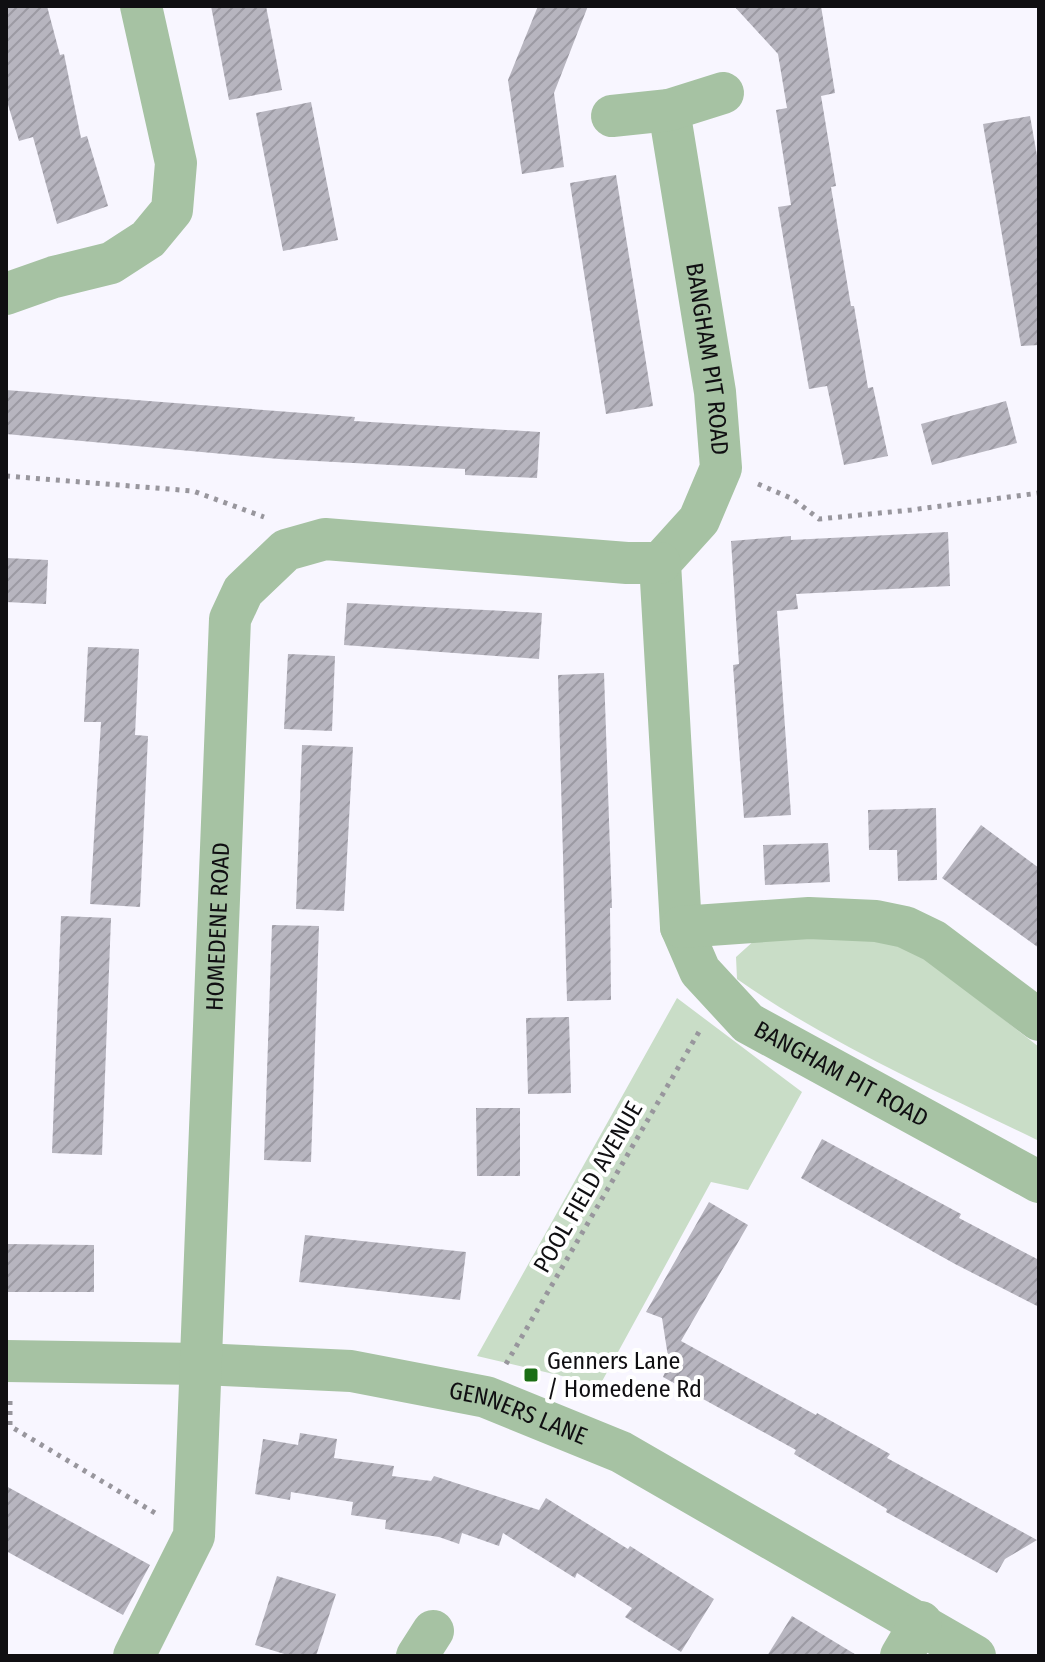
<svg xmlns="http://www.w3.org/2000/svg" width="1045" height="1662" font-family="'Fira Sans Condensed',sans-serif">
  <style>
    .green { fill: #c9ddc7 }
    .building { fill: url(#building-hatch) }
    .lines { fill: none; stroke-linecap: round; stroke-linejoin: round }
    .path { stroke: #98969d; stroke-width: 5; stroke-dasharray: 4 6; stroke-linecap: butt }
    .minor { stroke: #a6c2a3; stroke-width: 42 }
    .poi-dot { fill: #1b6e15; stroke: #fff; stroke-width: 3 }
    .labels { text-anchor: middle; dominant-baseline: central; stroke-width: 8; stroke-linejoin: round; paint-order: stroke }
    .street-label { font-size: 24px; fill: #100f12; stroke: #fff }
    .poi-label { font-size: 24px; fill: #100f12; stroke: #fff; text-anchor: start }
  </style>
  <defs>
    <pattern id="building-hatch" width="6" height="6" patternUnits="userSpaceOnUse" patternTransform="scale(2)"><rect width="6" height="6" fill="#b7b5bf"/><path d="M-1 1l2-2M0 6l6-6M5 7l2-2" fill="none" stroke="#9c9aa3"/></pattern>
  </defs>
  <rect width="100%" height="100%" fill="#f8f6ff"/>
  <g class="green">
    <path d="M876 936 925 958 1039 1047V1141C937 1091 831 1045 737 979L736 957 756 939Z"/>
    <path d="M677 998 802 1092 748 1190 711 1182 600 1385 477 1356Z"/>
  </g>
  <g class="building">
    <path d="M6 6H47L60 55 64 54 81 138 87 136 108 206 57 224 33 137 19 141 6 98Z"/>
    <path d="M211 6H266L282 90 229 100Z"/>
    <path d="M538 6H588L554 93 564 167 522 174 508 80Z"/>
    <path d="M734 6H821L835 93 821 96 836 186 831 187 851 306H854L868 388 873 387 888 456 844 465 827 386 809 389 778 207 791 205 776 110 787 108 778 54Z"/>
    <path d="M311 102 338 240 283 251 256 113Z"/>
    <path d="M1030 116 1039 167V345L1021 346 983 124Z"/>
    <path d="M616 175 653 406 606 414 570 183Z"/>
    <path d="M6 390 355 417 354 421 540 432 537 478 465 475V469L279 459 6 434Z"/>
    <path d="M1006 401 1017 443 932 465 921 424Z"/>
    <path d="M948 532 950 586 796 594 798 609 777 611 791 815 744 818 733 665 739 664 731 541 791 536V540Z"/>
    <path d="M6 558 48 560 46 604 6 602Z"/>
    <path d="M347 603 542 613 539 659 344 645Z"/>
    <path d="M88 647 139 649 135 735 148 736 140 907 90 904 101 722H84Z"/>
    <path d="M288 654 335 656 332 731 284 729Z"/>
    <path d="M604 673 612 908H610L611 1000 567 1001 558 675Z"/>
    <path d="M302 745 353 747 344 911 296 909Z"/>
    <path d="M936 808 937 880 898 881 897 850H869L868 810Z"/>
    <path d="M981 825 1039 868V948L942 878Z"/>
    <path d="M828 843 830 882 765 885 763 845Z"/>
    <path d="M61 916 111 918 102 1155 52 1153Z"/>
    <path d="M272 925 319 926 311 1162 264 1160Z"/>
    <path d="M569 1017 571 1093 528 1094 526 1018Z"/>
    <path d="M476 1108H520V1176H477Z"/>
    <path d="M822 1139 961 1214 959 1218 1039 1260V1307L955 1264 801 1178Z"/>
    <path d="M709 1202 748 1225 681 1341 816 1415 817 1413 890 1454 887 1458 1037 1540 1005 1559 997 1573 886 1512 887 1509 794 1454 796 1450 663 1377 669 1363 662 1318 646 1312Z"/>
    <path d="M305 1235 466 1252 460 1300 299 1282Z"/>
    <path d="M6 1244 94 1245V1292H6Z"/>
    <path d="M300 1433 337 1439 334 1458 394 1466 392 1476 431 1481 434 1476 539 1510 546 1498 628 1549 630 1546 714 1599 681 1652 625 1617 632 1608 577 1573 575 1578 503 1533 499 1546 462 1533 459 1544 439 1537 385 1529 386 1520 351 1515 353 1502 291 1492 290 1500 255 1494 263 1439 298 1445Z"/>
    <path d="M6 1486 150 1565 123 1615 6 1551Z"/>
    <path d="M277 1576 336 1594 316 1656H291L255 1645Z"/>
    <path d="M792 1616 858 1656H767Z"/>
  </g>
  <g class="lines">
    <g class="path">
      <path d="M6 476 193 491 264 517"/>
      <path d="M758 484 793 499 819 519 911 510 1039 493"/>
      <path d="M506 1364 700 1030"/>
      <path d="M10 1401V1426L155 1513"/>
    </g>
    <g class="minor">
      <path id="s1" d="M669 110 715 392 721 468 699 520 660 563 681 927 700 971 748 1023 1039 1182"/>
      <path d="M612 116 669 110 723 93"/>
      <path d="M6 294 54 277 111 263 148 239 172 210 176 163 141 6"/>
      <path d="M681 927 809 918 876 921 905 927 934 941 1039 1020"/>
      <path id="s2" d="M6 1361 201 1364 351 1371 486 1397 621 1452 975 1656"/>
      <path id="s3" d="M134 1656 194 1536 230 619 243 591 286 550 325 539 627 563H660"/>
      <path d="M417 1656 433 1631"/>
      <path d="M901 1656 921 1622"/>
    </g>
  </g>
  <rect class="poi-dot" x="523" y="1367" width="16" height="16" rx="4"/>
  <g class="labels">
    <g class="street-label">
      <text stroke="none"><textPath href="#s1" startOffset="252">BANGHAM PIT ROAD</textPath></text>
      <text stroke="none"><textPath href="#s3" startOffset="744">HOMEDENE ROAD</textPath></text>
      <text stroke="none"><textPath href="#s1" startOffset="1066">BANGHAM PIT ROAD</textPath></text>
      <text transform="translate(588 1187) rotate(-60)">POOL FIELD AVENUE</text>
      <text stroke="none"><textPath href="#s2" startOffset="518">GENNERS LANE</textPath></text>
    </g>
    <g class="poi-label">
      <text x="547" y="1361">Genners Lane<tspan x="547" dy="28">/ Homedene Rd</tspan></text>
    </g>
  </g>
  <rect width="1045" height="1662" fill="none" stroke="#100f12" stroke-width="16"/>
</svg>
